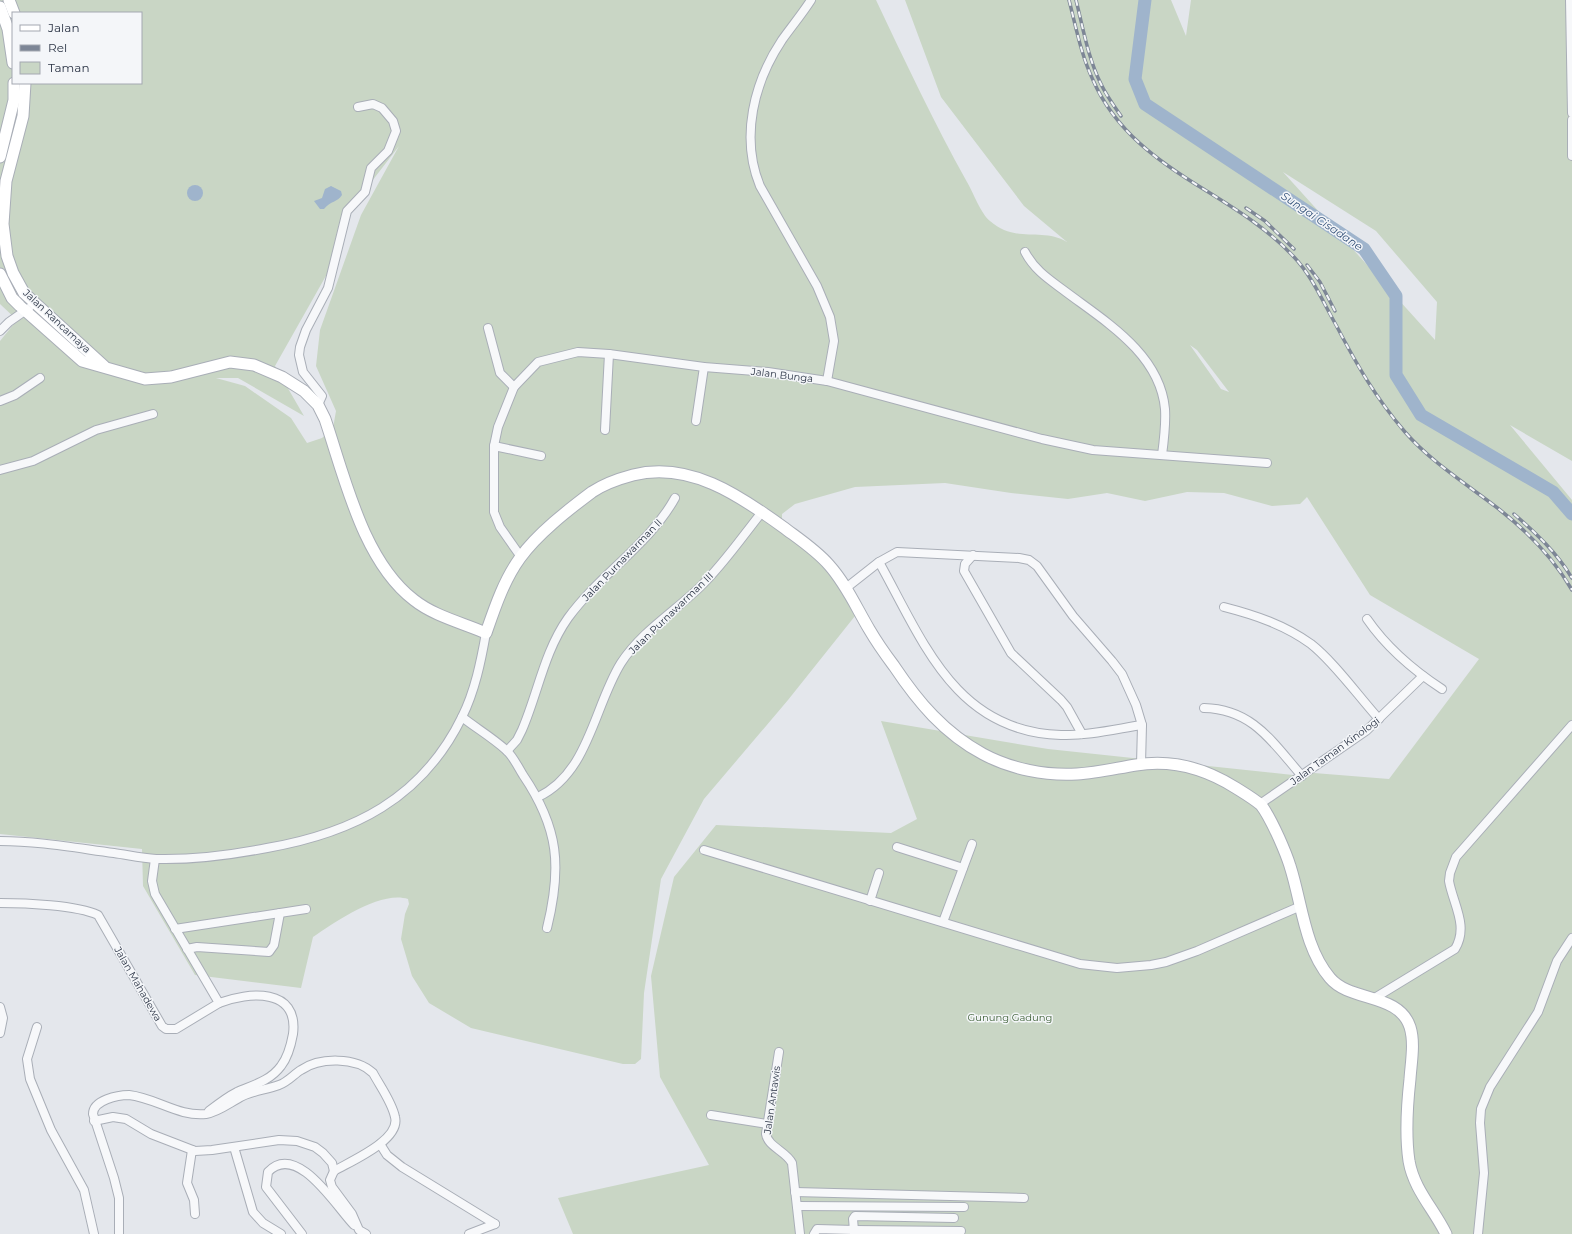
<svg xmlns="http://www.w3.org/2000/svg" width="1572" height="1234" font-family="Montserrat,sans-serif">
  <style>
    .green { fill: #c9d6c5; fill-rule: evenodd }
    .water { fill: #9fb4cc }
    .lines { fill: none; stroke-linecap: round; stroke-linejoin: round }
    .river { stroke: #9fb4cc; stroke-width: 13 }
    .street-casing { stroke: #a9aeb7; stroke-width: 10 }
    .secondary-casing { stroke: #a9aeb7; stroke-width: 13 }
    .street { stroke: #f7f8fa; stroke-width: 8 }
    .secondary { stroke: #fff; stroke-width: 11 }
    .rail-casing { stroke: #7d8696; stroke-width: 3.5 }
    .rail { stroke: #f4f6f9; stroke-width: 2; stroke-dasharray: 6; stroke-linecap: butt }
    .labels { text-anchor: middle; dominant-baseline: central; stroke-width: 3; stroke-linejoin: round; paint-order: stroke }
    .street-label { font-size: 10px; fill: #2b3445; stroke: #f4f6f9 }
    .park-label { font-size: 10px; fill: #3f6138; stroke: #f4f6f9 }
    .water-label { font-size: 11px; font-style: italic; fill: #34527a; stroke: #f4f6f9 }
  </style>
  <rect width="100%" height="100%" fill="#e4e7ec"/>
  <path class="green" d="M0 0H876C905 61 934 123 967 182 973 192 981 214 990 221 1016 244 1042 227 1067 242L1024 206 941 97 905 0H1171L1186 36 1191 0H1572V461L1510 425 1572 500V1234H573L558 1198 709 1165 660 1077 651 976 674 877 716 825 891 833 917 819 881 721 1048 749 1302 776 1314 773 1389 779 1479 659 1370 595 1307 497 1300 504 1272 506 1224 493 1187 492 1145 501 1107 493 1068 499 1011 493 945 483 855 487 795 504 782 514V522L859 605 855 616 788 700 704 799 661 879 644 993 641 1059 635 1064H623L471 1028 429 1003 412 976 401 939 405 914 409 904 408 899C381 890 335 922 313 937L301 988 195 975 143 886 142 849 0 834V341L13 325 18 321 0 304ZM13 13H141V83H13ZM399 146 361 215 320 330 316 366 336 411 333 428 322 438 307 443 291 418 245 386 216 378H238L304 416 275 366 327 274 339 224ZM1283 172 1376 231 1437 302 1435 340ZM1190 345 1197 350 1229 392 1221 389Z"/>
  <g class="water">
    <circle cx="195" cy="193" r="8"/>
    <path d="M331 186 341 191 342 195C337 203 331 200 324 209H320L314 201 322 198 325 189Z"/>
  </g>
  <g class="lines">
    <path class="river" d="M1145 0 1135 79 1145 104 1364 249 1396 296V375L1421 415 1553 492 1572 514"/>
    <g class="street-casing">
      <g id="street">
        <path d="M1570 0 1572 113"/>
        <path d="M1572 120V156"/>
        <path d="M1025 252C1035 271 1050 280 1066 292 1106 322 1160 354 1165 409 1166 424 1164 440 1162 455"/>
        <path d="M488 328 500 373 514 387"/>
        <path d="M0 331 9 322 29 308"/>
        <path d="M827 381 1042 439 1093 450 1267 463"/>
        <path d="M0 401 15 395 40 378"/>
        <path d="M318 405 322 396 303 372 299 355 300 347 306 330 328 288 347 211 365 192 371 168 388 151 396 131 393 121 382 108 373 104 358 107"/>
        <path d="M696 421 704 367"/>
        <path d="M605 430 609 354"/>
        <path d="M494 446 541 456"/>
        <path d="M0 470 33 461 96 430 153 414"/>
        <path d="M973 555 965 564 964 571 1011 653 1061 700 1067 707 1082 734"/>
        <path d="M521 557 500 527 494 512V446L498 427 514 387 538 362 578 352 609 354 704 367 768 372 827 381 834 341 830 317 817 286 760 186C740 137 754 82 782 40 792 26 802 14 811 0"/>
        <path d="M879 562C923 641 955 732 1061 735 1088 736 1116 729 1142 725"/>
        <path d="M846 588 879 562 897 552 1019 558 1029 560 1037 566 1073 616 1112 661 1122 674 1136 705 1142 725 1141 764"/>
        <path d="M1224 607C1255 615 1285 625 1311 644 1334 662 1359 697 1379 719"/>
        <path d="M1367 619C1387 648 1413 670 1442 689"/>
        <path d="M1204 708C1253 709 1273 743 1302 776"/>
        <path d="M462 717C476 728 493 738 506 750 513 756 518 767 523 775 559 828 562 867 547 928"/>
        <path d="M507 751 517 740 522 730C538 693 544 652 568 618 600 574 649 545 675 498"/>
        <path d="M538 797C589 773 594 706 621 663 641 632 674 612 700 587 723 565 742 537 762 512"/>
        <path d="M1260 804 1366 731 1423 676"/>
        <path d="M0 841C38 841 76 848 114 853 128 855 142 858 156 859 194 860 231 855 267 848 353 833 422 799 462 717 475 691 481 661 486 633"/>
        <path d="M897 847 963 868"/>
        <path d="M704 850 1080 964 1117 968 1151 965 1166 962 1197 951 1301 906"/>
        <path d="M870 901 879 873"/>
        <path d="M0 903C24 903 77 905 98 915L162 1026 166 1029H176L219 1003 155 894 152 881 155 859"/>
        <path d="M943 922 972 844"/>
        <path d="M175 929 306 909"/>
        <path d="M187 949 197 947 269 952 274 945 280 913"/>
        <path d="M1373 999 1455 949C1469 926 1453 904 1449 881L1450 873 1456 857 1572 725"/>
        <path d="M0 1007 3 1018 0 1033"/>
        <path d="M37 1027 27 1059 30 1079 51 1130 84 1190 94 1234"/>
        <path d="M779 1052 766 1134C768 1147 786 1151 792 1163L800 1234"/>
        <path d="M209 1111C218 1104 227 1097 237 1092 253 1085 270 1081 281 1066 288 1057 291 1045 293 1034 299 987 248 992 219 1003"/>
        <path d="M711 1115 767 1124"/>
        <path d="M94 1121 113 1117 126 1119 151 1134 195 1151 212 1150 279 1140 297 1141 315 1147 323 1153 332 1163 334 1171"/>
        <path d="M380 1144 387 1155 402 1167 495 1224"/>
        <path d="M234 1147 253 1212 263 1223 281 1234"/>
        <path d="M192 1150 187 1183 194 1200 195 1214"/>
        <path d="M795 1192 1024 1198"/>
        <path d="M797 1206 964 1207"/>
        <path d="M119 1234V1198L114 1178 93 1114C93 1100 118 1095 129 1095 156 1098 179 1117 206 1114 218 1112 228 1104 239 1098 250 1091 266 1090 279 1085 288 1082 294 1074 301 1070 320 1057 356 1057 373 1073 380 1086 392 1102 395 1117 401 1140 351 1161 334 1171L330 1180 332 1187 352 1214 359 1230 366 1234"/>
        <path d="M302 1234 266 1187 268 1172C297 1141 337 1208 354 1225"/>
        <path d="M469 1234 495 1224"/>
        <path d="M814 1234 817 1229 854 1230 853 1219 855 1216 954 1218"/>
        <path d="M854 1234V1230L961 1231"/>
        <path d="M1478 1234 1484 1173 1480 1123 1481 1109 1490 1087 1538 1012 1557 961 1572 938"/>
      </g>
    </g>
    <g class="secondary-casing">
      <g id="secondary">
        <path d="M9 0 14 13"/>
        <path d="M0 7 8 29 13 63"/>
        <path d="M25 83 23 116 6 181 3 224 7 256 13 273 24 293 104 366"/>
        <path d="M0 157 14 100V83"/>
        <path d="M0 274 12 298 20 306 82 361 145 379 171 377 230 362 254 365 282 377 304 391 318 405 325 419C345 478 363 561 414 600 434 616 463 623 486 633 495 607 504 580 520 558 537 534 568 510 592 492 604 484 618 479 633 475 689 461 739 495 783 527 799 539 816 550 829 565 846 584 856 607 869 629 876 641 885 654 894 666 918 702 944 733 983 754 1011 769 1046 776 1077 774 1097 773 1117 768 1136 765 1172 759 1206 769 1236 788 1244 793 1254 799 1261 805 1268 814 1274 827 1279 838 1283 847 1287 856 1290 866 1302 903 1304 947 1330 978 1350 1002 1399 993 1410 1027 1415 1043 1411 1063 1410 1079 1407 1106 1405 1134 1409 1161 1414 1190 1434 1209 1446 1234"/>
      </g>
    </g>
    <use href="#street" class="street"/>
    <use href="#secondary" class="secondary"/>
    <g class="rail-casing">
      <g id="rail">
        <path d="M1069 0C1076 27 1081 55 1093 80 1115 131 1159 162 1205 190 1237 210 1268 229 1294 257 1312 276 1323 302 1336 325 1357 365 1375 397 1405 432 1432 463 1468 485 1500 510 1528 532 1554 559 1572 590"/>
        <path d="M1076 0C1083 28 1088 58 1101 84 1106 95 1114 106 1121 116"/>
        <path d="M1246 208 1265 221 1294 249"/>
        <path d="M1307 265 1320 282 1335 311"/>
        <path d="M1514 514C1536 533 1557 553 1572 578"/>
      </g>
    </g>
    <use href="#rail" class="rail"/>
  </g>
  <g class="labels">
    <g class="street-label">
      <text transform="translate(57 321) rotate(43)">Jalan Rancamaya</text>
      <text transform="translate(782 375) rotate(7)">Jalan Bunga</text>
      <text transform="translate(622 560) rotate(-46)">Jalan Purnawarman II</text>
      <text transform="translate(671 613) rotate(-44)">Jalan Purnawarman III</text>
      <text transform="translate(1335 751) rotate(-36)">Jalan Taman Kinologi</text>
      <text transform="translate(138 984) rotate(60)">Jalan Mahadewa</text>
      <text transform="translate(772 1100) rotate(-82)">Jalan Antawis</text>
    </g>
    <g class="park-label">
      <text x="1010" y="1017">Gunung Gadung</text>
    </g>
    <g class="water-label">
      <text transform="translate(1322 221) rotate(34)">Sungai Cisadane</text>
    </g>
  </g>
  <rect x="12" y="12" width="130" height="72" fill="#f4f6f9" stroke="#a4a8b1"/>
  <rect x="20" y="25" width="20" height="6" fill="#ffffff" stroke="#a4a8b1"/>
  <text x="48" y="32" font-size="12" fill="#2b3445">Jalan</text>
  <rect x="20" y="45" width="20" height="6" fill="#7d8696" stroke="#a4a8b1"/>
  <text x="48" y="52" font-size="12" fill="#2b3445">Rel</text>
  <rect x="20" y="62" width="20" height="12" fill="#c9d6c5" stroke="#a4a8b1"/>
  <text x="48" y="72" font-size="12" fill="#2b3445">Taman</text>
</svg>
